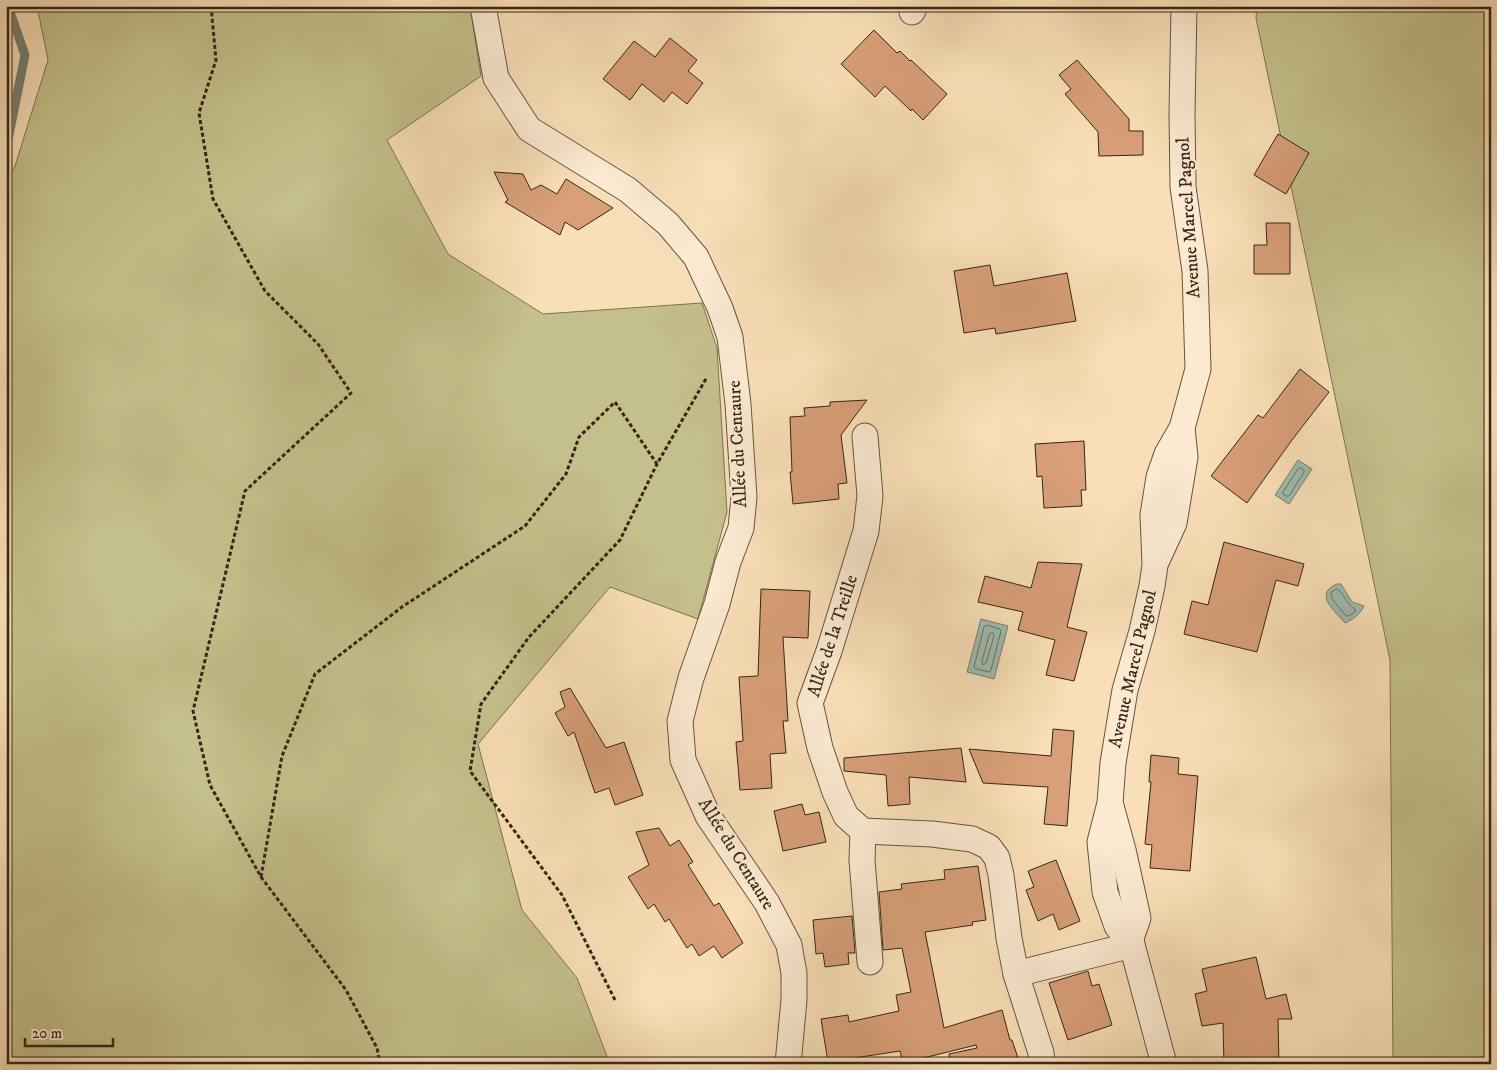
<svg xmlns="http://www.w3.org/2000/svg" width="1497" height="1070" font-family="'IM FELL DW Pica',serif">
  <style>
    .green { fill: #c4c08b; stroke: #7c7352 }
    .water { fill: #9ebcb0; stroke: #748073 }
    .lines { fill: none; stroke-linecap: round; stroke-linejoin: round }
    .shore { stroke: #6a7164; stroke-width: 1 }
    .stream { stroke: #748073; stroke-width: 9 }
    .building { fill: #d89f78; stroke: #352618 }
    .street-casing { stroke: #665440; stroke-width: 27 }
    .path { stroke: #352618; stroke-width: 3; stroke-dasharray: 4 2.5; stroke-linecap: butt }
    .street { stroke: #fbead1; stroke-width: 25 }
    .labels { text-anchor: middle; dominant-baseline: central; stroke-width: 4.5; stroke-linejoin: round; paint-order: stroke }
    .street-label { font-size: 18px; fill: #352618; stroke: #fbead1 }
  </style>
  <rect width="100%" height="100%" fill="#f9dfb8"/>
  <filter id="stains"><feTurbulence type="fractalNoise" baseFrequency=".004" numOctaves="4"/><feColorMatrix values="0 0 0 0 .2 0 0 0 0 .09 0 0 0 0 .02 0 0 0 .5 -.17"/></filter>
  <radialGradient id="worn" r=".72"><stop offset=".6" stop-color="#630" stop-opacity="0"/><stop offset="1" stop-color="#630" stop-opacity=".3"/></radialGradient>
  <g class="green">
    <path d="M37 6H470L481 76 387 140 448 254 543 314 702 303 717 348 727 512 698 619 610 587 478 744 522 910 577 978 610 1064H6V185L15 166 48 60Z"/>
    <path d="M1257 6H1491V1064H1393L1390 660 1256 18Z"/>
  </g>
  <g class="water">
    <path d="M1298 460 1312 469 1289 504 1275 495Z"/>
    <path d="M1337 584H1341L1352 602 1364 606C1359 615 1354 619 1345 623 1335 611 1313 594 1337 584Z"/>
    <path d="M981 619 1008 626 994 679 967 672Z"/>
  </g>
  <g class="lines">
    <g class="shore">
      <path d="M1301 468 1304 470V472L1289 496H1286L1283 494V492L1298 469Z"/>
      <path d="M1337 589C1345 594 1345 603 1355 609V612L1348 616H1346L1332 599 1331 593Z"/>
      <path d="M987 625 1000 629 1001 631 991 670 989 672 976 669 974 667 984 627Z"/>
      <path d="M990 633H993L994 636 986 663 983 665 982 662Z"/>
    </g>
    <path class="stream" d="M6 150 25 55 8 6"/>
  </g>
  <g class="building">
    <path d="M874 30 897 53 900 51 910 61 911 60 947 94 923 120 912 109 911 111 885 86 875 97 841 64Z"/>
    <path d="M670 38 697 60 688 71 703 83 687 104 672 92 664 102 642 84 630 100 603 79 634 41 655 57Z"/>
    <path d="M1077 60 1129 119V131H1143V155L1099 156 1098 132 1065 94 1071 89 1059 75Z"/>
    <path d="M1278 134 1309 153 1286 194 1254 175Z"/>
    <path d="M494 172 523 174 531 190 541 185 557 194 566 179 613 208 578 230 565 222 560 235 505 202 508 200Z"/>
    <path d="M1266 223H1290V274H1254V245H1267Z"/>
    <path d="M990 265 994 286 1067 273 1076 321 996 334 995 328 964 333 954 271Z"/>
    <path d="M1300 369 1329 392 1292 440 1247 503 1211 476 1258 415 1263 418Z"/>
    <path d="M867 400 841 435 847 483 838 484 839 499 793 504 790 472H792L790 417 805 416 804 408 830 406V402Z"/>
    <path d="M1084 441 1086 490H1081L1082 506 1044 508 1042 476 1037 477 1035 444Z"/>
    <path d="M1224 542 1304 564 1298 586 1276 580 1257 652 1184 634 1192 601 1208 605Z"/>
    <path d="M1038 562 1082 564 1067 627 1087 632 1074 681 1046 675 1055 640 1018 630 1023 612 978 602 985 576 1031 588Z"/>
    <path d="M761 589 810 591 808 638 783 637 788 721H783L786 753 770 754 772 788 740 790 736 742 743 741 739 677 758 676Z"/>
    <path d="M570 688 606 748 624 742 643 795 615 805 609 788 595 793 574 732 568 736 555 713 565 707 560 692Z"/>
    <path d="M1053 729 1074 731 1067 826 1044 824 1048 787 983 783 969 749 1051 756Z"/>
    <path d="M961 748 966 782 909 777 910 804 888 806 886 775 844 771V758Z"/>
    <path d="M1151 755 1179 758 1178 774 1198 776 1190 871 1150 868 1152 845 1145 844 1151 782H1149Z"/>
    <path d="M802 804 805 815 819 812 826 842 783 851 774 811Z"/>
    <path d="M659 828 670 846 679 840 693 862 688 865 714 906 719 903 743 943 722 958 714 946 699 956 692 944 687 948 669 919 665 922 654 904 648 909 628 877 649 865 636 832Z"/>
    <path d="M1056 860 1080 921 1059 930 1053 914 1038 921 1026 890 1034 887 1028 871Z"/>
    <path d="M978 866 986 920 972 922 973 925 925 932 944 1028 1002 1010 1010 1040H1012L1020 1064H950L949 1054 977 1048 976 1045 903 1063 900 1051 828 1062 821 1019 848 1015 849 1022 899 1011 896 995 911 992 902 948 883 950 879 892 902 889 901 884 945 879 944 870Z"/>
    <path d="M852 916 855 953H848L849 964 825 967 823 953 816 954 813 920Z"/>
    <path d="M1256 957 1266 999 1286 994 1292 1019H1278L1279 1064H1224L1223 1023 1202 1026 1195 994 1207 991 1202 969Z"/>
    <path d="M1088 971 1092 986 1099 984 1112 1025 1068 1040 1049 983Z"/>
  </g>
  <g class="lines">
    <g class="street-casing">
      <g id="street">
        <path d="M483 6 496 78 529 129 628 190 668 224 696 257 720 308 730 337 738 404 744 497 741 528 728 562 717 604 691 678 680 721 683 760 708 816 767 903 789 945 794 973V1000L788 1064"/>
        <path d="M912 12 915 6"/>
        <path d="M865 436 870 496 866 531 829 651 810 703 820 748 835 792 846 816 863 831 932 834 972 839 989 847 997 858 1001 875 1009 938 1016 974 1041 1053 1042 1064"/>
        <path d="M1157 560 1174 523 1185 457 1182 428"/>
        <path d="M1111 806 1123 850 1138 918 1130 941"/>
        <path d="M863 831 862 860 870 962"/>
        <path d="M1016 974 1132 945"/>
        <path d="M1164 1064 1132 945 1117 926 1105 892 1100 842 1110 803 1113 763 1125 690 1142 631 1152 586 1155 565 1153 515 1159 477 1167 454 1182 428 1198 369 1195 271 1183 187 1182 114 1184 6"/>
      </g>
    </g>
    <g class="path">
      <path d="M211 6 216 60 199 113 213 199 265 291 318 344 351 393 245 491 193 711 210 785 261 877 346 990 377 1048 380 1064"/>
      <path d="M261 877 282 756 315 674 402 607 525 526 566 474 579 437 615 402 657 464 707 377"/>
      <path d="M615 1000 562 895 470 771 481 704 529 637 620 540 657 464"/>
    </g>
    <use href="#street" class="street"/>
  </g>
  <g class="labels">
    <g class="street-label">
      <text transform="translate(1189 218) rotate(-94)">Avenue Marcel Pagnol</text>
      <text transform="translate(738 444) rotate(-93)">Allée du Centaure</text>
      <text transform="translate(833 636) rotate(-72)">Allée de la Treille</text>
      <text transform="translate(1133 669) rotate(-77)">Avenue Marcel Pagnol</text>
      <text transform="translate(736 854) rotate(58)">Allée du Centaure</text>
    </g>
  </g>
  <rect width="1497" height="1070" fill="none" stroke="#f9dfb8" stroke-width="25"/>
  <rect x="8" y="8" width="1482" height="1055" fill="none" stroke="#352618" stroke-width="2.5"/>
  <rect x="12" y="12" width="1472" height="1045" fill="none" stroke="#352618"/>
  <path d="M25 1038v8h88v-8" fill="none" stroke="#352618" stroke-width="2.5"/>
  <text x="32" y="1038" font-size="15" fill="#352618" stroke="#fbead1" stroke-width="4" paint-order="stroke">20 m</text>
  <rect width="100%" height="100%" filter="url(#stains)"/>
  <rect width="100%" height="100%" fill="url(#worn)"/>
</svg>
